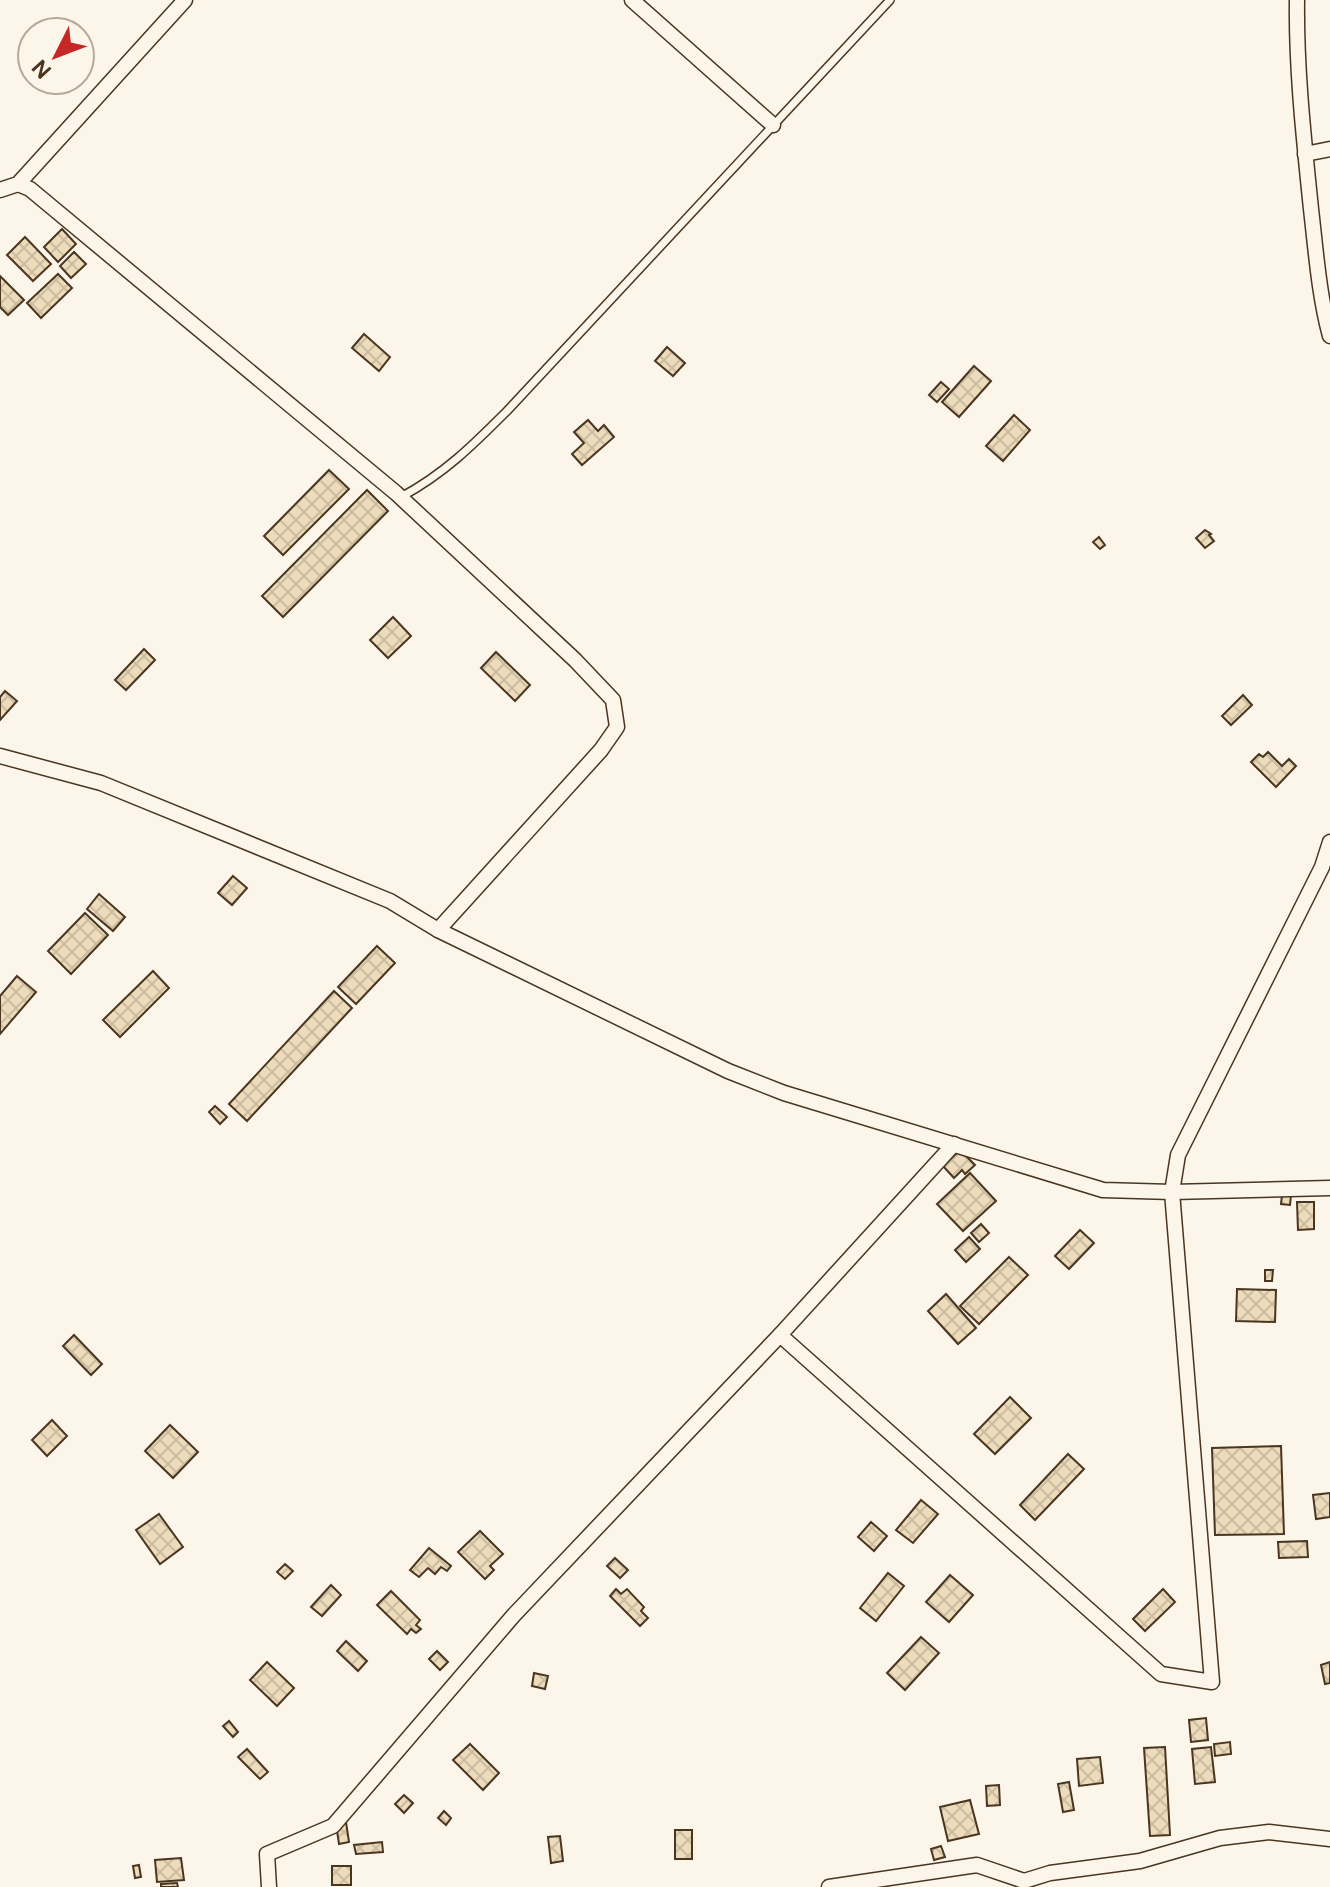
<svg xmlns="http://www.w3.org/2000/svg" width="1330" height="1887" font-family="'DM Sans',sans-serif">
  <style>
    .building { fill: url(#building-cross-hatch); stroke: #4a3520; stroke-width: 2 }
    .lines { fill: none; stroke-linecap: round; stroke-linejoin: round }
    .lane-casing { stroke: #4a3520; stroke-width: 10 }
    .street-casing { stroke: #4a3520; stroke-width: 17 }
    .lane { stroke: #fbf6e9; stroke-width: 7 }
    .street { stroke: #fbf6e9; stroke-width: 14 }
  </style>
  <defs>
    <pattern id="building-cross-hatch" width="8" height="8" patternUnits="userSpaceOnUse" patternTransform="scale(2)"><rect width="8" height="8" fill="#ecdcbc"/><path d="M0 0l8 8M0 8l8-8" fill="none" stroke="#ccbda1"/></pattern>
  </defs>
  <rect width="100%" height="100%" fill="#fbf6e9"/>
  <g class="building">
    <path d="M62 229 76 244 58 262 44 247Z"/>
    <path d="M25 237 51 264 33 281 7 255Z"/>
    <path d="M74 252 86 264 71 278 60 266Z"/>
    <path d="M58 274 72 288 41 318 27 303Z"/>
    <path d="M0 276 24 300 8 315 0 307Z"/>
    <path d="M364 334 390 357 379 371 352 348Z"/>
    <path d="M667 347 685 363 673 376 655 361Z"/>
    <path d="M974 366 991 381 959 417 942 402Z"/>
    <path d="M941 382 949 389 937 402 929 395Z"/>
    <path d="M1014 415 1030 430 1003 461 986 446Z"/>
    <path d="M588 420 598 431 604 425 614 437 582 465 572 454 584 443 574 432Z"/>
    <path d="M329 470 349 489 283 555 264 536Z"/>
    <path d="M367 490 388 511 283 617 262 596Z"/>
    <path d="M1205 530 1211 534 1209 535 1214 541 1205 548 1196 538Z"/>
    <path d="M1099 537 1105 545 1100 549 1093 542Z"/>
    <path d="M393 617 411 636 388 658 370 640Z"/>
    <path d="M144 649 155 660 126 690 115 680Z"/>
    <path d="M496 652 530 685 515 701 481 668Z"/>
    <path d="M5 691 17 701 0 720V697Z"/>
    <path d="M1243 695 1252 705 1231 725 1222 716Z"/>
    <path d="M1268 752 1282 766 1289 759 1296 766 1276 787 1251 762 1259 754 1263 757Z"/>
    <path d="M233 876 247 888 232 905 218 893Z"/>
    <path d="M99 894 125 917 113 931 87 909Z"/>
    <path d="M85 913 108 935 71 974 48 951Z"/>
    <path d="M377 946 395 963 356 1004 338 987Z"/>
    <path d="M153 971 169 988 120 1037 103 1020Z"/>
    <path d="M17 976 36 992 0 1034V996Z"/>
    <path d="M334 991 352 1008 247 1121 229 1104Z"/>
    <path d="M215 1106 227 1117 220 1124 209 1112Z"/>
    <path d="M960 1150 975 1165 965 1174 962 1170 954 1178 943 1166Z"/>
    <path d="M970 1173 996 1201 963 1231 937 1204Z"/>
    <path d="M1282 1195H1291L1290 1205 1281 1204Z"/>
    <path d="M1297 1202H1314V1229L1298 1230Z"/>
    <path d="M981 1224 989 1233 979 1242 971 1233Z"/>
    <path d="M1080 1230 1094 1243 1069 1269 1055 1256Z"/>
    <path d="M969 1237 980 1249 966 1262 955 1250Z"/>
    <path d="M1009 1257 1028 1275 979 1324 960 1306Z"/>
    <path d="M1265 1270H1273L1272 1281H1265Z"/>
    <path d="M1237 1289 1276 1290 1275 1322 1236 1321Z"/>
    <path d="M946 1294 976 1328 958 1344 928 1311Z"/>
    <path d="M74 1335 102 1364 91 1375 63 1346Z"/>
    <path d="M1010 1397 1031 1418 995 1454 974 1434Z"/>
    <path d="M52 1420 67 1436 47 1456 32 1440Z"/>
    <path d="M170 1425 198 1452 173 1478 145 1451Z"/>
    <path d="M1281 1446 1284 1534 1215 1535 1212 1448Z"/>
    <path d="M1068 1454 1084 1469 1035 1520 1020 1505Z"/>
    <path d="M1330 1493V1517L1316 1519 1313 1495Z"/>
    <path d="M921 1500 938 1514 913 1543 896 1530Z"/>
    <path d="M159 1514 183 1547 160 1564 136 1530Z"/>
    <path d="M871 1522 887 1536 874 1551 858 1537Z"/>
    <path d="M480 1531 503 1554 490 1566 494 1570 485 1579 458 1552Z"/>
    <path d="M1307 1541 1308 1557 1279 1558 1278 1542Z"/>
    <path d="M429 1548 451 1566 447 1571 441 1567 435 1574 428 1568 419 1577 410 1570Z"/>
    <path d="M615 1558 628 1570 620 1578 607 1566Z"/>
    <path d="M285 1564 293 1571 285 1579 277 1572Z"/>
    <path d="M888 1573 904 1586 876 1621 860 1608Z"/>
    <path d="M950 1575 973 1595 949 1622 926 1602Z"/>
    <path d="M331 1585 341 1595 322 1616 311 1607Z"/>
    <path d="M616 1589 621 1594 627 1589 644 1607 641 1611 648 1618 640 1626 610 1596Z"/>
    <path d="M1163 1589 1175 1602 1145 1631 1133 1619Z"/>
    <path d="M391 1591 420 1620 416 1625 421 1629 416 1633 411 1629 407 1634 377 1605Z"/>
    <path d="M921 1637 939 1653 905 1690 887 1673Z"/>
    <path d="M346 1641 367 1661 358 1671 337 1651Z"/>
    <path d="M437 1651 448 1662 440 1670 429 1659Z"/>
    <path d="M267 1662 294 1688 277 1706 250 1680Z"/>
    <path d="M1330 1662V1683L1325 1684 1321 1665Z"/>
    <path d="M534 1673 548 1676 545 1689 532 1686Z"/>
    <path d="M1206 1718 1208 1740 1191 1742 1189 1720Z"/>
    <path d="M229 1721 238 1732 233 1737 223 1726Z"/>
    <path d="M1230 1742 1231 1754 1215 1756 1214 1744Z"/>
    <path d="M470 1744 499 1773 483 1790 453 1760Z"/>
    <path d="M1165 1747 1170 1835 1150 1836 1144 1748Z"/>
    <path d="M1211 1747 1215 1782 1195 1784 1192 1749Z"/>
    <path d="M247 1749 268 1772 260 1779 238 1757Z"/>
    <path d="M1100 1757 1103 1783 1079 1786 1077 1759Z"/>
    <path d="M1069 1782 1074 1810 1063 1812 1058 1784Z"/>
    <path d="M999 1785 1000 1805 987 1806 986 1786Z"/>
    <path d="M404 1795 413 1803 404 1813 395 1804Z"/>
    <path d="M970 1800 979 1834 948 1841 940 1807Z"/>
    <path d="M444 1811 451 1818 446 1825 438 1818Z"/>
    <path d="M346 1822 349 1842 339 1844 336 1824Z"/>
    <rect x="675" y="1830" width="17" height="29"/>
    <path d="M560 1836 563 1861 551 1863 548 1837Z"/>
    <path d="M382 1842 383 1852 356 1854 354 1845Z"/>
    <path d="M941 1846 945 1857 934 1860 931 1849Z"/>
    <path d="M181 1858 184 1880 157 1882 155 1860Z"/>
    <path d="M139 1865 141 1877 135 1878 133 1866Z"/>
    <rect x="332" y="1866" width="19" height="19"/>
    <path d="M177 1883 178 1887H161V1884Z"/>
  </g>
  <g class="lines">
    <g class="lane-casing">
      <path id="lane" d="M401 497C444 474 473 445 507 411L890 0"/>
    </g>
    <g class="street-casing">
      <g id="street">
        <path d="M632 0 773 125"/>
        <path d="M1297 0C1296 69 1304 140 1311 209 1316 252 1319 295 1330 336"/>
        <path d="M1305 154 1330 149"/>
        <path d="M18 184 30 189 396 493 575 660 613 700 617 727 601 750 438 930"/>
        <path d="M0 190 18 184 185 0"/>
        <path d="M0 756 101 783 390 901 438 930 728 1071 784 1093 1103 1190 1172 1192 1330 1188"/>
        <path d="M780 1335 1161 1674 1212 1682 1172 1192 1178 1155 1322 867 1330 842"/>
        <path d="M269 1887 267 1854 333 1826 513 1616 780 1335 954 1144"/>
        <path d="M829 1887 977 1865 1024 1881 1050 1873 1140 1861 1220 1838 1269 1832 1330 1839"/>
      </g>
    </g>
    <use href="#lane" class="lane"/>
    <use href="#street" class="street"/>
  </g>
  <g transform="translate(56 56) rotate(228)"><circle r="38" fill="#fbf6e9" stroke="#b4a999" stroke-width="2"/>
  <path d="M0-6L14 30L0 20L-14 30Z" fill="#c62828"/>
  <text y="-12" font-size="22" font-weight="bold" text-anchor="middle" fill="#4a3520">N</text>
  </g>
</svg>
